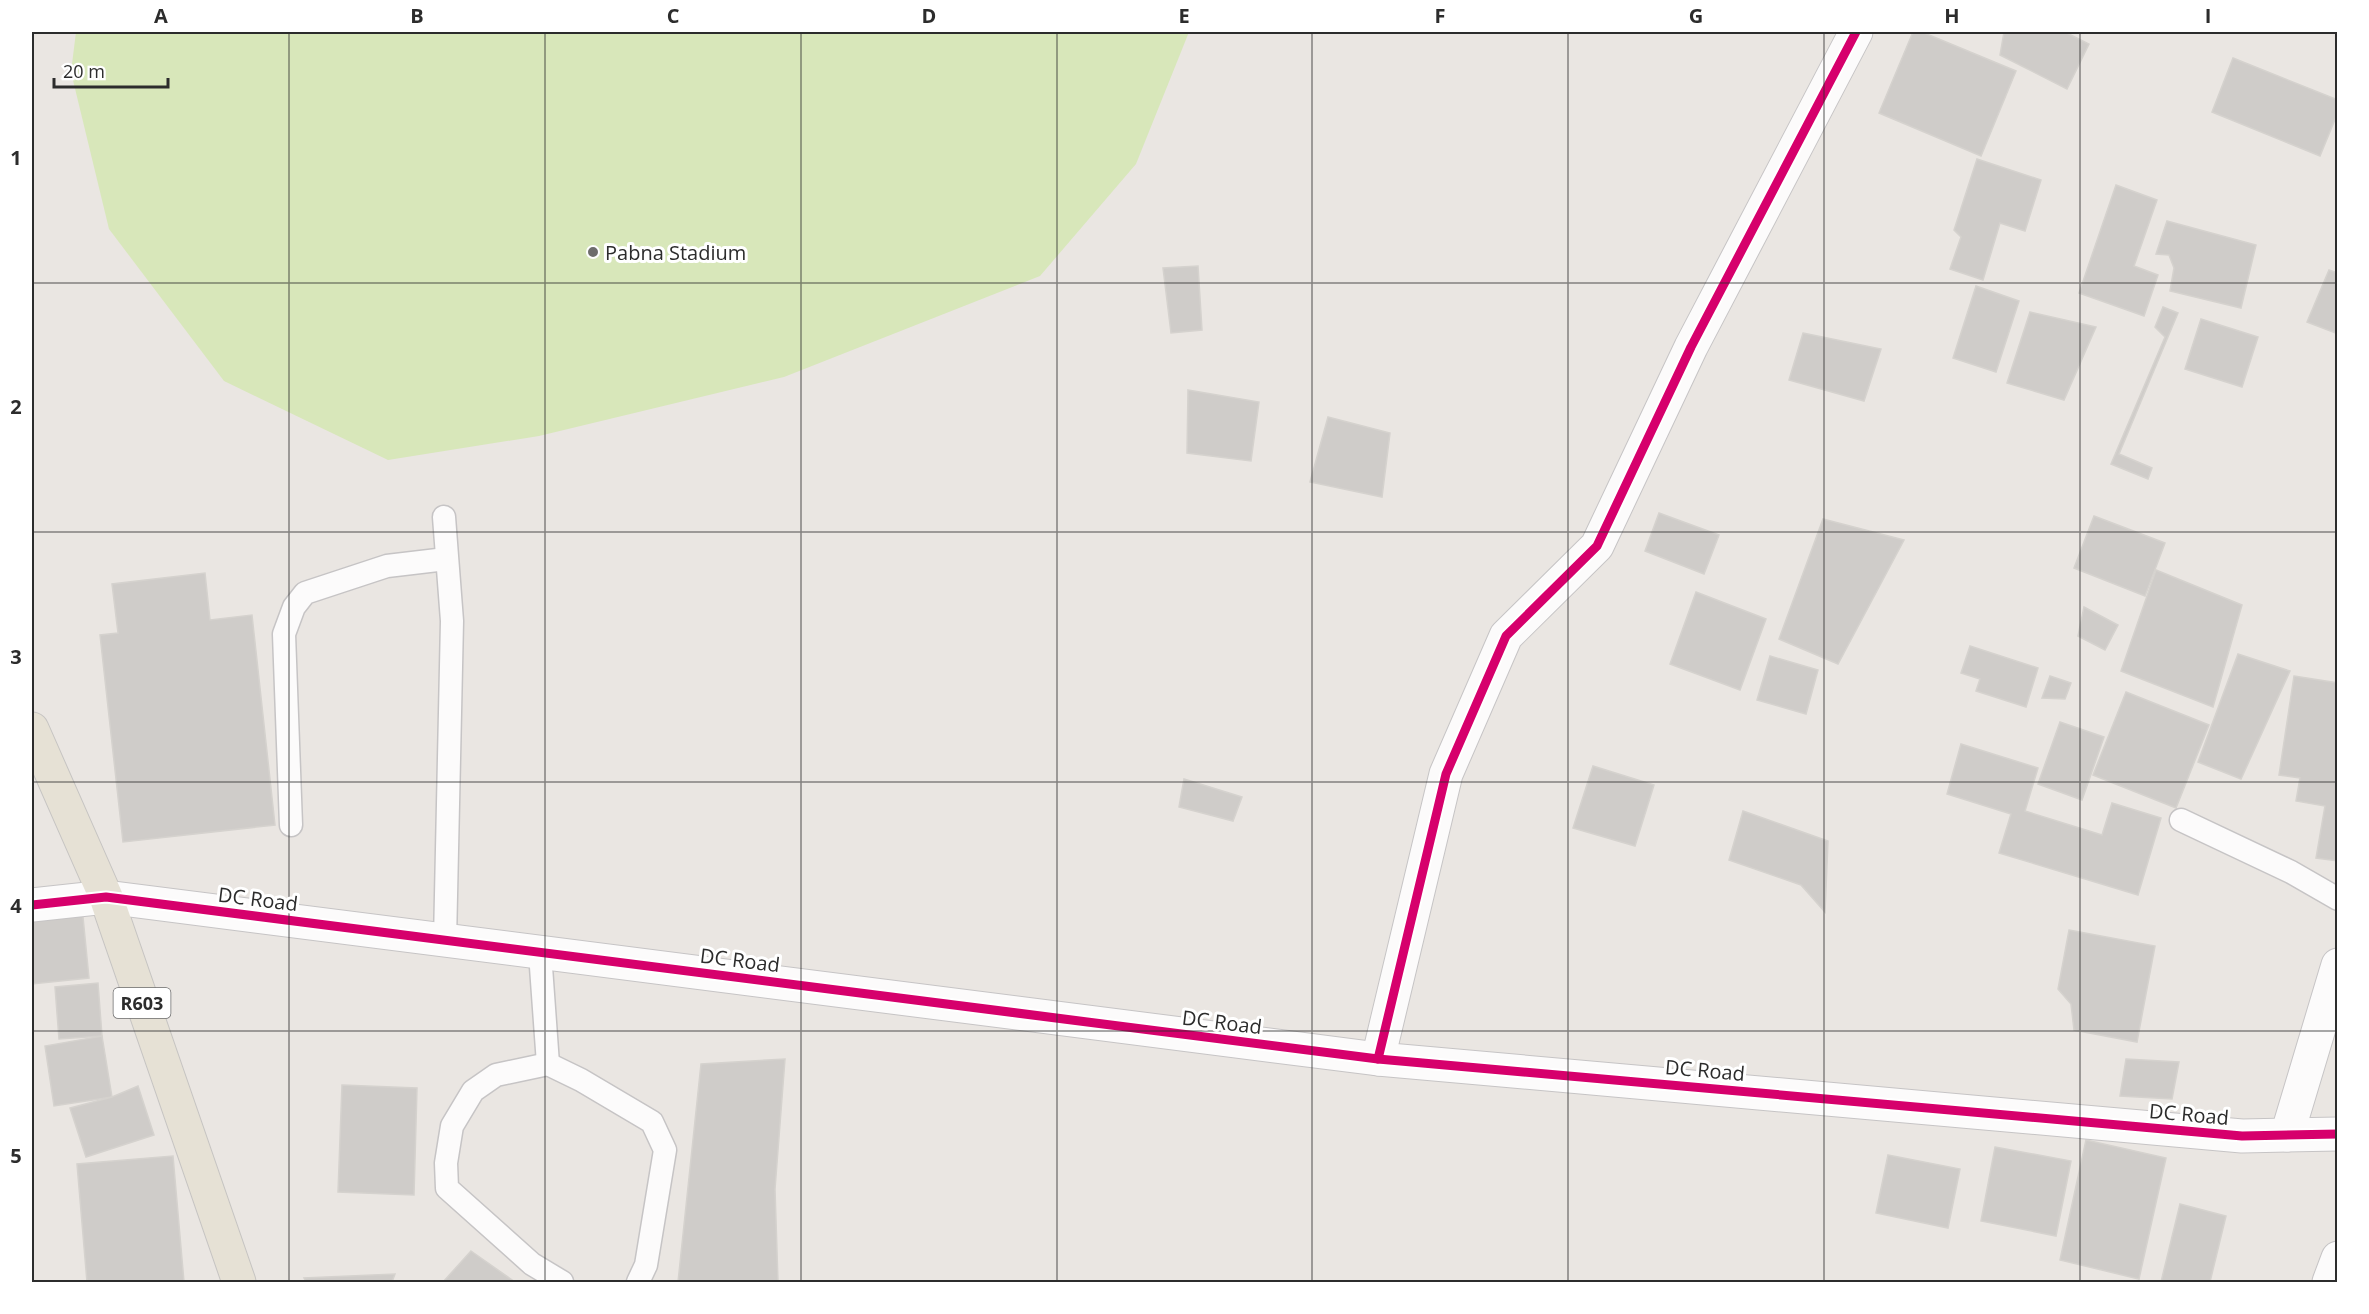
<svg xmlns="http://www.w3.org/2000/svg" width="2369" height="1314" font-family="'Open Sans',sans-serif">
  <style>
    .pitch { fill: #d8e7ba }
    .building { fill: #cfccc9; stroke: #d5d2ce; stroke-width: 1.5 }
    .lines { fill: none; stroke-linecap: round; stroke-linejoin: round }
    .lane-casing { stroke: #c6c4c5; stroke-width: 25 }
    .street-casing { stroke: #c6c4c5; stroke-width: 35 }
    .secondary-casing { stroke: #c6c4c5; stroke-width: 35 }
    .primary-casing { stroke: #c6c4c2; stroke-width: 35 }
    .lane { stroke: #fcfbfb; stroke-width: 22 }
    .street { stroke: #fcfbfb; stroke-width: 33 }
    .secondary { stroke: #fcfbfb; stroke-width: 33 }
    .primary { stroke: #e6e1d5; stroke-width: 33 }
    .cycleway-casing { stroke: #fff; stroke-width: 13 }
    .cycleway { stroke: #d6006c; stroke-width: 9 }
    .grid { fill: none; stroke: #2c2c2c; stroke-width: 1.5; stroke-opacity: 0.55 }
    .poi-dot { fill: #6e6d6c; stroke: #fff; stroke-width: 2 }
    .labels { text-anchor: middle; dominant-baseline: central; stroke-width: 6; stroke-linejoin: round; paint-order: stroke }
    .shield { fill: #fff; stroke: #6b6b6b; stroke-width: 1.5 }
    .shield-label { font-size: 18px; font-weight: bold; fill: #2c2c2c }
    .poi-label { font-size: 20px; fill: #2c2c2c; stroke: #fff; text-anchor: start }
    .street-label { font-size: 20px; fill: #2c2c2c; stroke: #fff }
    .neatline { fill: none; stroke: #2c2c2c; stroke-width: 2 }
    .grid-label { font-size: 20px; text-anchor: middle; font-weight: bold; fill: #2c2c2c }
  </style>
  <rect width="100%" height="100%" fill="#eae6e2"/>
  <path class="pitch" d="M76 32H1189L1136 164 1040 276 784 377 539 436 388 460 224 381 109 229 71 72Z"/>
  <g class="building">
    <path d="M1913 32H1922L2016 71 1981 156 1879 113Z"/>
    <path d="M2004 32H2065L2089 44 2067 89 2000 55Z"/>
    <path d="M2233 58 2338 100V112L2320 156 2212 112Z"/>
    <path d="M1977 159 2041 180 2025 231 2000 223 1983 280 1950 269 1961 237 1954 230Z"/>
    <path d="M2116 185 2157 200 2134 266 2158 275 2144 316 2079 293Z"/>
    <path d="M2167 221 2256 245 2241 308 2170 291 2174 268 2169 255 2156 254Z"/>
    <path d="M1198 266 1202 330 1171 333 1163 268Z"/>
    <path d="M2329 270 2338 273V334L2307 322Z"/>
    <path d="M1976 286 2019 301 1996 372 1953 358Z"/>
    <path d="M2163 307 2178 313 2119 454 2152 468 2148 479 2111 464 2165 337 2155 327Z"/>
    <path d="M2030 312 2096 327 2064 400 2007 383Z"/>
    <path d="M2201 319 2258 337 2242 387 2185 369Z"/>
    <path d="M1803 333 1881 349 1864 401 1789 380Z"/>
    <path d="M1188 390 1259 402 1251 461 1187 453Z"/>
    <path d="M1328 417 1390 433 1382 497 1310 482Z"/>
    <path d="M1659 513 1719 535 1704 574 1645 551Z"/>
    <path d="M2094 516 2165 543 2145 596 2074 568Z"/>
    <path d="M1823 519 1904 540 1838 664 1779 639Z"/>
    <path d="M2156 570 2242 605 2213 707 2121 671Z"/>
    <path d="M205 573 210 620 252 615 275 825 123 842 100 635 118 633 112 584Z"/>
    <path d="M1696 592 1766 619 1740 690 1670 664Z"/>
    <path d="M2084 607 2118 625 2105 650 2078 636Z"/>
    <path d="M1970 646 2038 668 2026 707 1976 691 1980 679 1961 673Z"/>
    <path d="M2238 654 2290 671 2241 779 2198 762Z"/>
    <path d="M1770 656 1818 670 1806 714 1757 700Z"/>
    <path d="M2050 676 2071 683 2065 699 2042 698Z"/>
    <path d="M2294 676 2338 683V861L2316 858 2325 806 2296 801 2300 778 2279 775Z"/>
    <path d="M2126 692 2209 725 2176 808 2093 775Z"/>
    <path d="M2060 722 2104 737 2082 800 2038 784Z"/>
    <path d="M1961 744 2038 768 2025 811 2102 835 2112 803 2161 818 2138 895 1999 853 2011 814 1947 794Z"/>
    <path d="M1593 766 1654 785 1635 846 1573 828Z"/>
    <path d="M1184 779 1242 797 1233 821 1179 807Z"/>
    <path d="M1743 811 1828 841 1825 912 1801 885 1729 860Z"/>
    <path d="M82 907 89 978 32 984V912Z"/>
    <path d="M2069 930 2155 946 2137 1042 2074 1030 2071 1004 2058 989Z"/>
    <path d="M98 983 102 1036 59 1039 55 987Z"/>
    <path d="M102 1036 112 1097 54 1106 45 1046Z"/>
    <path d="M785 1059 775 1189 778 1282H678L701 1064Z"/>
    <path d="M2126 1059 2179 1062 2172 1099 2120 1096Z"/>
    <path d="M342 1085 417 1088 414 1195 338 1192Z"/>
    <path d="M138 1086 154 1135 86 1157 70 1108 112 1097Z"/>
    <path d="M2086 1140 2166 1158 2139 1279 2060 1260Z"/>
    <path d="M1995 1147 2071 1161 2056 1236 1981 1221Z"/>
    <path d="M1888 1155 1960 1169 1948 1228 1876 1213Z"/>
    <path d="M173 1156 184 1282H87L77 1164Z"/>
    <path d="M2180 1204 2226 1216 2210 1282H2161Z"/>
    <path d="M471 1251 515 1282H443Z"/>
    <path d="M395 1274 392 1282H306L304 1278Z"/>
  </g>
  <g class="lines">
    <g class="lane-casing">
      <g id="lane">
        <path d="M444 517 452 621 445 941"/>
        <path d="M2181 820 2291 872 2338 899"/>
        <path d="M291 825 284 634 294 607 305 593 387 566 446 559"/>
        <path d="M540 953 548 1064"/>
        <path d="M562 1282 532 1264 447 1188 446 1163 452 1126 473 1091 496 1075 548 1064 581 1080 652 1122 665 1150 646 1265 638 1282"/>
      </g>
    </g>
    <g class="street-casing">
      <g id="street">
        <path d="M1378 1059 1446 774 1506 636 1597 546 1691 347 1856 32"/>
        <path d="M2287 1135 2338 965"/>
        <path d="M2329 1282 2338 1258"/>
      </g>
    </g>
    <g class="secondary-casing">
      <path id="secondary" d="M32 905 106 897 1378 1059 2242 1136 2338 1134"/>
    </g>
    <g class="primary-casing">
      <path id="primary" d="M32 729 106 897 239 1282"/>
    </g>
    <use href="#lane" class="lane"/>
    <use href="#street" class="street"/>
    <use href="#secondary" class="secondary"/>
    <use href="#primary" class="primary"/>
    <g class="cycleway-casing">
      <g id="cycleway">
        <path d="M32 905 106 897 1378 1059 2242 1136 2338 1134"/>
        <path d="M1378 1059 1446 774 1506 636 1597 546 1691 347 1856 32"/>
      </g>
    </g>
    <use href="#cycleway" class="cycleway"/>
  </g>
  <path class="grid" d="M289 32V1282M545 32V1282M801 32V1282M1057 32V1282M1312 32V1282M1568 32V1282M1824 32V1282M2080 32V1282M32 283H2338M32 532H2338M32 782H2338M32 1031H2338"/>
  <circle class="poi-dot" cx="593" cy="252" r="6"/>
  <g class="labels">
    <rect class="shield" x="113.5" y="988" width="57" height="30" rx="4.5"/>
    <g class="shield-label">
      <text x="142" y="1003">R603</text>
    </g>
    <g class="poi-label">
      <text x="605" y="252">Pabna Stadium</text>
    </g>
    <g class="street-label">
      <text transform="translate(258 899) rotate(7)">DC Road</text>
      <text transform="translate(740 960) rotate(7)">DC Road</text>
      <text transform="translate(1222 1022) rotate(7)">DC Road</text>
      <text transform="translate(1705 1070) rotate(5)">DC Road</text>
      <text transform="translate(2189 1114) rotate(5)">DC Road</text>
    </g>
  </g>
  <rect width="2369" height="1314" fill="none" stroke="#ffffff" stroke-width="66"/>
  <path d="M54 78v9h114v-9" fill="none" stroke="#2c2c2c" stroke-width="3"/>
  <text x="63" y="78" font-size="18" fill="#2c2c2c" stroke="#ffffff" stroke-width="4.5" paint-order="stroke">20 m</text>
  <rect x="33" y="33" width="2303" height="1248" class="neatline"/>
  <g class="grid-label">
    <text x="161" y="23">A</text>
    <text x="417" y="23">B</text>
    <text x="673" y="23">C</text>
    <text x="929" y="23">D</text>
    <text x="1184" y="23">E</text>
    <text x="1440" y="23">F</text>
    <text x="1696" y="23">G</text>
    <text x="1952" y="23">H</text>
    <text x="2208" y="23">I</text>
    <text x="16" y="165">1</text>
    <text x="16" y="414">2</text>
    <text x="16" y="664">3</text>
    <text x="16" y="913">4</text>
    <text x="16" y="1163">5</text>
  </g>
</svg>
